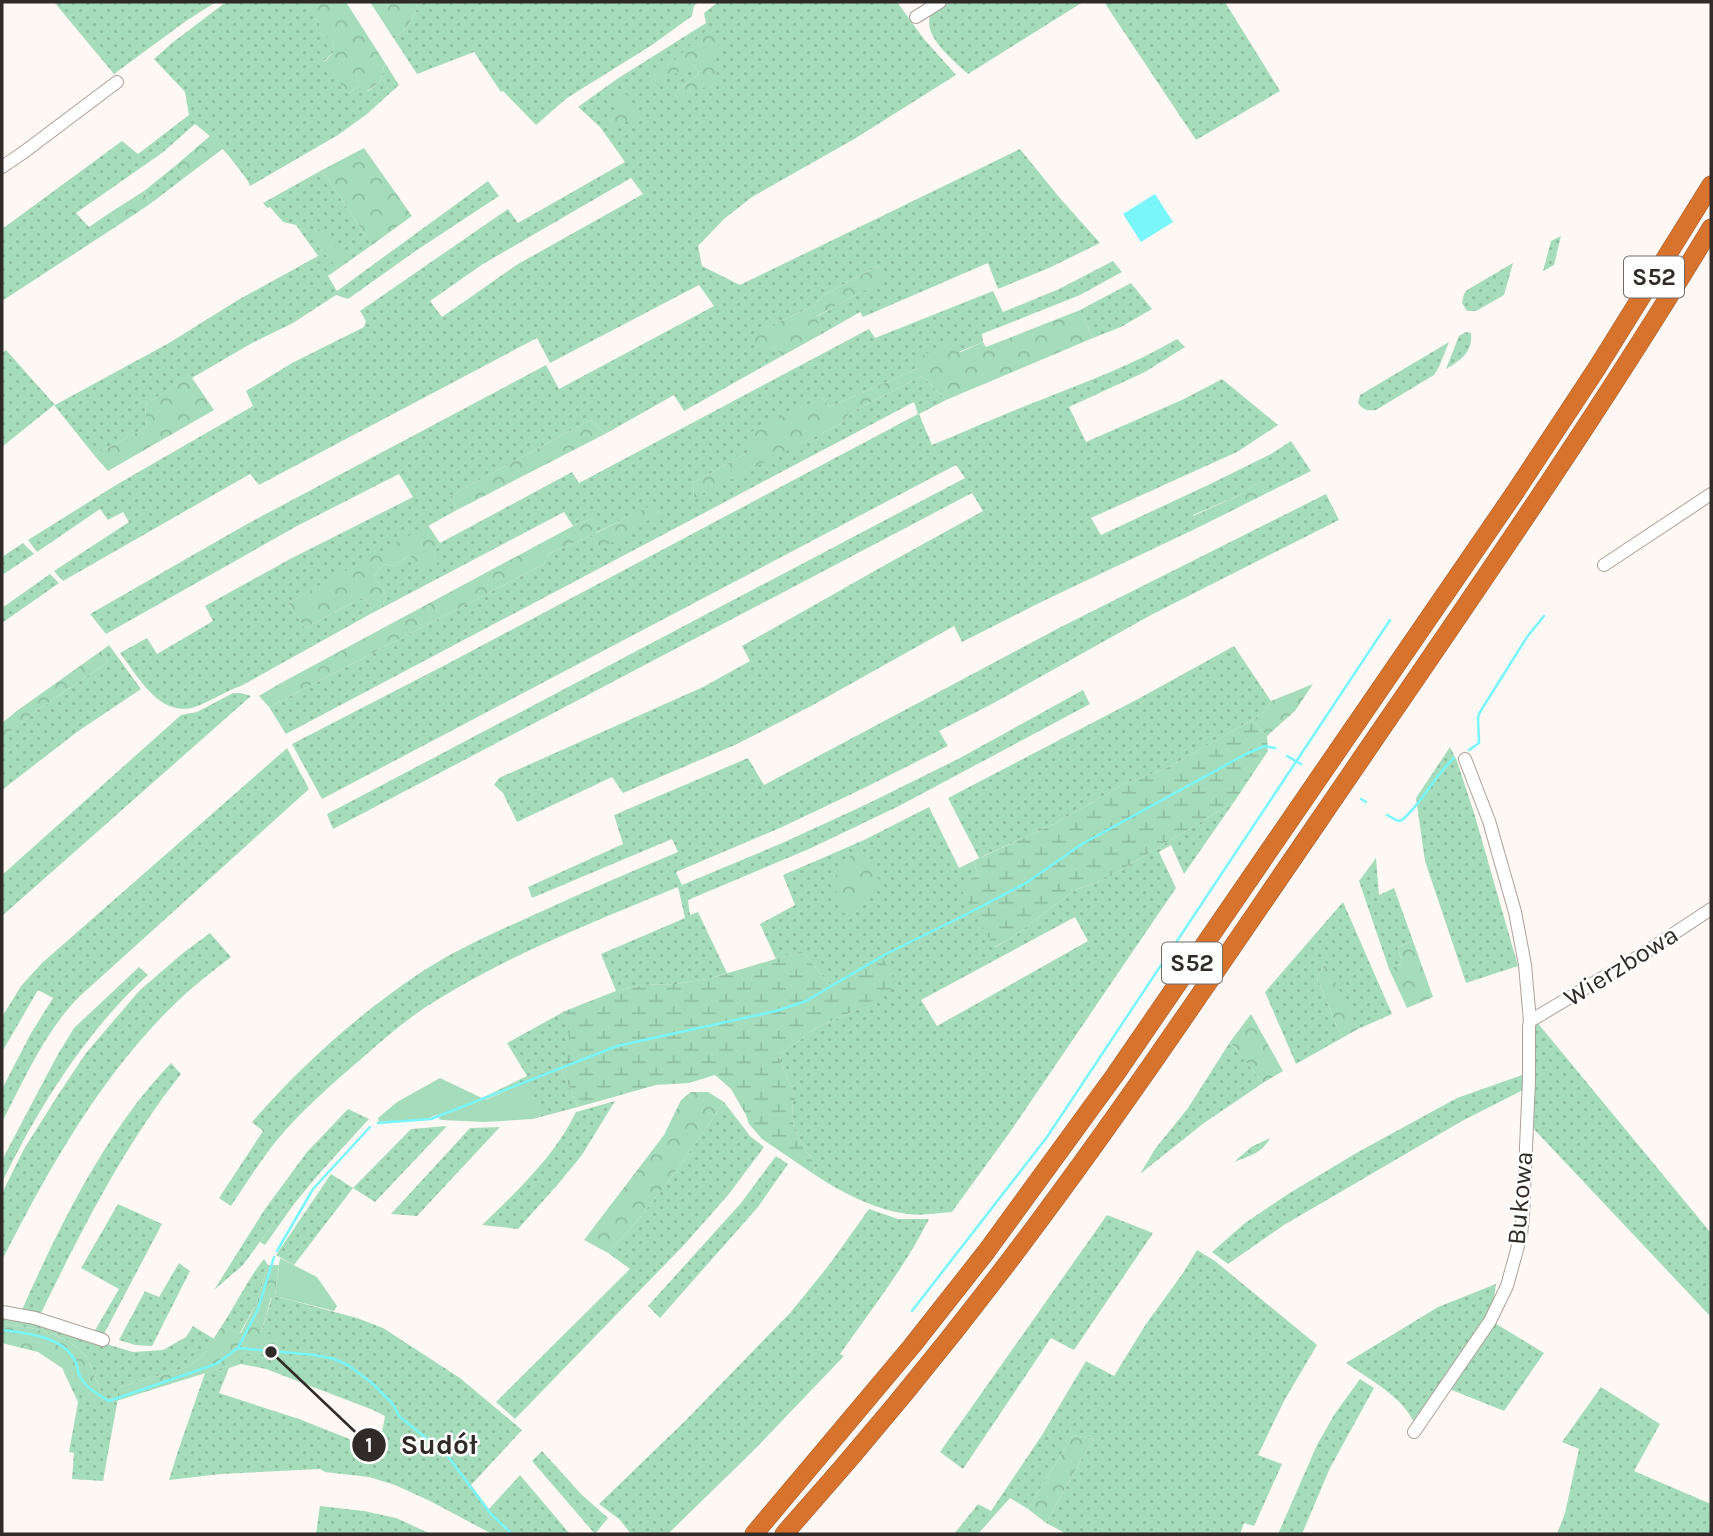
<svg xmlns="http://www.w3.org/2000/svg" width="1713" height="1536" font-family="Karla,sans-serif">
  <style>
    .grass { fill: url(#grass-dots); fill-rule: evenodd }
    .forest { fill: url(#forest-crowns) }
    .wetland { fill: url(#wetland-marsh) }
    .garden { fill: #a5dcbb }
    .water { fill: #78f6fa }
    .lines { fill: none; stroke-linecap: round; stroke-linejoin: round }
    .stream { stroke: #78f6fa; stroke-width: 2.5 }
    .minor-casing { stroke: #ada099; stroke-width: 14 }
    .highway-casing { stroke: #9d5a2c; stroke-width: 19 }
    .minor { stroke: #fff; stroke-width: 12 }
    .highway { stroke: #d8732e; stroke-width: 18 }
    .labels { text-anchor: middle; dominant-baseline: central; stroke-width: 5; stroke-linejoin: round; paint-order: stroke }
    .shield { fill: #fff; stroke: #6e6b68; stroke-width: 2 }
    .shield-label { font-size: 24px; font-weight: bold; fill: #302b28 }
    .street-label { font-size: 26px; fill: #302b28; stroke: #fff }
    .leader { fill: none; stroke: #302b28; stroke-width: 2.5 }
    .callout-dot { fill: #302b28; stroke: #fff; stroke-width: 2.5 }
    .mark-label { font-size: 21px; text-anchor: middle; font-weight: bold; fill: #fff }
    .callout-label { font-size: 28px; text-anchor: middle; font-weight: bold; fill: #302b28; stroke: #fff; stroke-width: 5; stroke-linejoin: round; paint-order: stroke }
  </style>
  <defs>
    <pattern id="grass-dots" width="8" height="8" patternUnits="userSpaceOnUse" patternTransform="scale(1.75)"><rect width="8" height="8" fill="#a5dcbb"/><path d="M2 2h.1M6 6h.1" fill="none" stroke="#8ebda1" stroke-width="1.8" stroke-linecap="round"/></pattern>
    <pattern id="forest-crowns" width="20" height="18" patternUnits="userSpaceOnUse" patternTransform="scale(1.75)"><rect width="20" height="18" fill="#a5dcbb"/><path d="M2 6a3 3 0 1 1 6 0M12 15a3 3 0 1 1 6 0" fill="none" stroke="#8ebda1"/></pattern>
    <pattern id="wetland-marsh" width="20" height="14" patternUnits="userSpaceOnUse" patternTransform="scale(1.75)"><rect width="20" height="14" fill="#a5dcbb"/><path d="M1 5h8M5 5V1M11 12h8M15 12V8" fill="none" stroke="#8ebda1"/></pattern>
  </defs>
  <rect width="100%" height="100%" fill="#fef8f5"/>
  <g class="grass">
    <path d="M54 2H216L186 21 114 74Z"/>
    <path d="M226 2H306L305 6 319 22V32L333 42 334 52 324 61 348 94 359 86 368 91 380 82 385 63 399 85 367 114 338 135 250 186 248 181C231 158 218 141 195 124L162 153 76 213 89 227 111 212 117 226 2 301V229L122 141 138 154 189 115 185 92 154 59 172 43Z"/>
    <path d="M414 2H699L694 6 692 16 652 45 567 98 536 125 503 91 501 92 474 52 417 74 394 39 407 28 418 7Z"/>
    <path d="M718 2H897L924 39 956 75 856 138 752 197 724 219 698 246 702 266 740 285 1020 149 1059 197 1100 243 1049 268 998 289 988 263 863 317 860 312 820 335 816 317 887 278 878 266 822 296 814 306 767 327 773 346 782 356 684 411 674 395 605 434 590 420 450 496 457 510 288 603 305 628 363 597 374 612 241 686C226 691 214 699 200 705 162 722 140 679 120 653L147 638 157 654 213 621 205 606 290 559 413 497 399 474 297 526 106 634 90 614 247 524 546 365 559 389 714 306 699 285 550 363 537 338 259 485 250 474 63 581 54 571 129 522 123 512 108 520 100 509 37 552 28 540 116 485 253 406 246 391 292 363 364 327 366 321 360 311 508 209 518 223 625 162 600 127 578 107 617 79 706 23 704 13ZM672 62 713 63 679 101 674 93 699 74 693 64 651 78ZM631 178 643 194 518 264 442 317 430 301 483 264Z"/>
    <path d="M943 2H1083L968 74C950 57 907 24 943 2Z"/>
    <path d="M1104 2H1225L1280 91 1196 140Z"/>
    <path d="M175 166 184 178 150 204 144 191Z"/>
    <path d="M322 170 372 245 328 276 337 291 488 181 499 196 417 250 348 299 336 295 293 323 252 343 192 378 189 376 145 405 147 427 94 455 54 405 2 447V353L6 350 55 405 169 343 238 300 318 256 296 225 283 222 270 207 267 208 263 203Z"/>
    <path d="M1561 236 1554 265 1543 271 1551 241Z"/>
    <path d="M1113 261 1122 272 1080 295 982 334 983 342 919 368 829 407 823 398 750 451 693 483 694 497 840 424 850 413 922 376 946 400 919 414 932 445C968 430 1002 415 1038 401 1085 382 1133 365 1177 339L1185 347 1145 372 1069 407 1086 442 1184 399 1222 379 1278 425 1237 452 1091 518 1101 535 1208 485 1271 454 1291 441 1311 471 1267 493 1255 484 1240 495 1193 515 1197 528 1037 604 962 642 954 626 813 705 737 744 623 793 612 777 517 822 503 793 494 785 499 778 703 687 750 661 742 646 885 565 983 511 972 493 333 829 327 814 965 478 956 465 322 799 292 744 449 663 918 414 914 402 286 734 269 707 544 564 548 554 592 535 599 547 658 513 653 505 595 533 593 518 573 526 564 512 380 609 387 596 374 576 384 564 394 566 409 555 437 564 434 553 440 543 572 472 579 483 869 329 875 338 993 291 1003 312 1059 289Z"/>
    <path d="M1513 263 1504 295 1476 311H1467L1462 303 1464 294 1467 290Z"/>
    <path d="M1131 283 1152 309 1121 327 1093 338 1080 310Z"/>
    <path d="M1466 332 1471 333C1473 352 1461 360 1446 369L1459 336Z"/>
    <path d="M1449 342 1439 367 1434 375 1376 410C1367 411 1363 410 1358 403L1360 395Z"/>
    <path d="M1326 494 1339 520 1151 615 992 704 939 731 948 746 860 790 780 828 676 872 682 885 780 844 865 805 958 759 1083 690 1090 704 899 806 809 849 688 900 690 915 698 912 727 973 708 979 676 984 644 985 616 991 601 954 685 918 678 887C596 921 513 953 437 1000 410 1016 385 1038 361 1059 332 1084 302 1110 277 1140 260 1161 246 1184 231 1206L219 1198 263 1131 252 1122C300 1067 354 1018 414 977 449 953 488 935 527 918 577 895 627 873 678 852L672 839 532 898 528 887 623 844 614 815 748 758 764 785 1057 629Z"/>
    <path d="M23 543 34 554 2 575V557Z"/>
    <path d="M50 574 59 583 2 623V608Z"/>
    <path d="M109 645 141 689 77 732 2 790V738L36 711 108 662 101 651Z"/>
    <path d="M1234 646 1271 701 1264 712 1252 720 1167 768 1126 783 1056 823 979 858 948 798 1138 699Z"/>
    <path d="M233 693H241L251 696 2 916V875L181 715 197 712Z"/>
    <path d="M1450 747 1457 761 1475 816 1518 966 1466 983 1425 861 1416 798Z"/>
    <path d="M287 748 309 789 80 996C45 1031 25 1078 2 1122V1089L30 1035 53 998 38 990 2 1052V1017L21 986 42 963Z"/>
    <path d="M1234 802 1184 874 1171 845 1159 852 1176 888 1010 1132 952 1212C938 1213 922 1216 908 1214 875 1210 843 1193 815 1175L814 1164 794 1129 792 1103 796 1099 778 1056 816 1028 861 1008 829 984 802 951 776 959 760 924 795 905 783 875 864 840 929 807 959 868 973 861 978 874 960 886 995 947 1010 939 1075 890 1106 879ZM1075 917 1088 941 937 1026 921 1000Z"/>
    <path d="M1376 858 1379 895 1394 888 1413 941 1398 947 1402 963 1389 969 1359 881Z"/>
    <path d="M1343 902 1392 1014 1358 1029 1325 963 1317 978 1342 1038 1296 1064 1265 992Z"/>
    <path d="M210 933 231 957C214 970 197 983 182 997 103 1071 51 1165 2 1260V1193L24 1149 58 1095 86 1053 140 990 183 953Z"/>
    <path d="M139 967 148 975C87 1030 37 1109 2 1183V1160L57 1056 74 1028Z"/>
    <path d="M565 1011 571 1046 562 1060 561 1068 578 1107 540 1117 526 1081 485 1100 482 1098 527 1076 507 1043Z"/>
    <path d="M1536 1021 1711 1233V1317L1530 1125Z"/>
    <path d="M1230 1042 1263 1083 1204 1123 1140 1174 1155 1149 1188 1108Z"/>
    <path d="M171 1063 181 1074C123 1147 81 1232 40 1315L21 1312C60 1225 105 1132 171 1063Z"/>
    <path d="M1525 1074 1527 1088 1462 1121 1284 1225 1228 1264 1212 1252 1245 1223 1288 1194 1358 1152 1457 1098Z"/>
    <path d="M615 1101 582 1155 559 1183 518 1229 482 1225C517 1191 555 1156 576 1112Z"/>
    <path d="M724 1102 750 1136 764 1147 729 1194 683 1246 515 1419 496 1402 630 1269 608 1253C653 1206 688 1155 724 1102Z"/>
    <path d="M348 1109 369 1119C343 1147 318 1174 294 1204L289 1202 243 1265 214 1290 265 1209 307 1152Z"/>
    <path d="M447 1126 375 1202 353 1188 294 1265 276 1255 331 1174 353 1188 411 1129Z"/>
    <path d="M500 1127 417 1216 391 1214 470 1128Z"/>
    <path d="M1270 1138C1262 1153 1250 1156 1234 1162L1251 1147Z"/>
    <path d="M776 1156 788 1164 758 1207 660 1318 648 1306 741 1203Z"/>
    <path d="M118 1204 162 1224 104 1334 94 1332 119 1289 81 1268Z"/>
    <path d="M869 1209 898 1219H929C905 1267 871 1310 840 1354L844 1356 757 1447 668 1534H631L619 1519 599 1504 685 1421 790 1313 829 1265Z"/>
    <path d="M1107 1215 1153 1233 1074 1350 1051 1338 963 1469 940 1452Z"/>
    <path d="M1197 1250 1215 1261 1317 1345 1284 1401 1258 1455 1282 1464 1254 1526 1244 1523 1240 1534H1067L1046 1523 1093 1439 1073 1435 1028 1509 1010 1498 978 1534H954L978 1504 991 1511 1042 1435 1086 1361 1114 1376 1146 1324 1183 1273Z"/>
    <path d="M264 1259 268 1265 257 1302 240 1333 221 1327C236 1305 247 1280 264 1259Z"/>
    <path d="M179 1263 190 1271 152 1346 135 1345 119 1340 145 1291 159 1297Z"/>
    <path d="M1496 1284 1493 1306 1415 1424C1402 1396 1370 1380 1346 1363L1438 1307Z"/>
    <path d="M275 1296 357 1318 383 1328 460 1378 522 1430 471 1485 489 1509 520 1475 570 1534H492L430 1501 395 1485 369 1477 325 1472 320 1469 221 1474 169 1480 178 1451 205 1373 228 1366 261 1333 272 1297ZM241 1364 266 1369 373 1410 385 1416 381 1438 377 1450 299 1419 219 1393 229 1368Z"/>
    <path d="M2 1316 19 1318 133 1352 163 1350 186 1337 193 1326 214 1339 203 1355 188 1367 120 1387 103 1481 72 1479 74 1453 69 1452 78 1402 62 1368 95 1399 101 1391C96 1381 93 1369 88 1360 71 1333 31 1327 2 1324Z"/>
    <path d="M1493 1322 1544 1353 1504 1411 1447 1388Z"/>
    <path d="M1360 1379 1374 1388 1330 1468 1302 1534H1278L1317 1445 1334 1415Z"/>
    <path d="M1601 1387 1660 1424 1634 1471 1711 1504V1534H1557L1565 1513 1579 1449 1562 1442Z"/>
    <path d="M542 1451 582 1495 608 1518 595 1534 532 1461Z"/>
    <path d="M320 1506 364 1511 396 1518 431 1534H316Z"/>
  </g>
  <g class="forest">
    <path d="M306 2H346L385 63 380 82 367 91 359 86 348 94 324 62 334 52 333 42 319 32V22L304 6Z"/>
    <path d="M370 2H414L418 7 407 28 394 39Z"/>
    <path d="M709 28 722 52 713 63 719 80 679 101 674 93 699 74 693 64 656 84 650 78 672 62Z"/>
    <path d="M625 93 642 118 634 123 627 121 611 130 604 125 620 112 613 102Z"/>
    <path d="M211 135 224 148 184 178 175 166Z"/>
    <path d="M364 148 412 216 372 245 322 170Z"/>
    <path d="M144 191 150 204 117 226 111 212Z"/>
    <path d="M323 229 342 255 334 264 315 244 317 230Z"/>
    <path d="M878 266 888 278 817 316 820 335 782 356 773 346 759 351 751 342 767 327 814 306 822 296Z"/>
    <path d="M1080 310 1093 338 946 400 922 376 850 413 840 424 694 498 693 483 750 451 749 433 823 398 829 407 919 368 916 359 948 343 961 352 983 342 986 347Z"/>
    <path d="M190 375 214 410 108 471 94 455 147 427 145 405Z"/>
    <path d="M590 420 605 434 457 510 450 496Z"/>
    <path d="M1255 484 1267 493 1197 528 1193 516 1240 495Z"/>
    <path d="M654 504 658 514 617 541 599 547 592 535 548 554 544 564 269 707 259 696 279 684 573 526 593 518 596 533Z"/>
    <path d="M428 525 440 543 434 553 438 564 423 568 409 555 394 566 384 564 374 576 387 596 380 609 374 612 363 597 305 628 288 603Z"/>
    <path d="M101 651 108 662 36 711 2 738V723L18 710Z"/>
    <path d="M1313 684 1295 711 1267 736 1252 720 1264 712 1271 701Z"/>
    <path d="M862 849 882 885 844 914 834 895 840 887 834 878 847 858Z"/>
    <path d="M1413 941 1433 997 1407 1008 1389 969 1402 963 1398 947Z"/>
    <path d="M1326 962 1358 1029 1342 1038 1317 978Z"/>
    <path d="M1251 1014 1283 1071 1263 1083 1230 1042Z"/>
    <path d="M691 1092H708L724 1102C688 1155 653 1206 608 1253L584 1240 664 1135 681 1100Z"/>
    <path d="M289 1202 294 1204 265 1245 260 1242Z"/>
    <path d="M268 1265H279L275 1296 271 1298 261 1333 285 1336 278 1355 241 1354 228 1366 116 1401 120 1387 188 1367 203 1355 221 1327 241 1333 257 1302Z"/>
    <path d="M2 1324C31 1327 71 1333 88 1360 93 1369 96 1381 101 1391L95 1400 62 1368 38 1352 2 1343Z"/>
    <path d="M1073 1435 1093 1439 1046 1523 1028 1509Z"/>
  </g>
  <g class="wetland">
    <path d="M1252 720 1267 736 1268 751 1234 802 1106 879 1075 890 1010 939 994 947 959 886 978 874 973 861 1056 823 1126 783 1167 768Z"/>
    <path d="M802 951 829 984 880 953 897 985 861 1008 816 1028 778 1056 796 1099 792 1103 794 1129 814 1164 815 1175 762 1139 749 1124 746 1115 731 1089 715 1075 689 1083 656 1085 578 1107 561 1068 562 1060 570 1045 565 1011 616 991 644 985 676 984 708 979Z"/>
  </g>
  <g class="garden">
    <path d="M440 1078 486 1100 527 1081 540 1117 533 1119 485 1122 441 1120 436 1115 427 1119 379 1122 378 1118 397 1102Z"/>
    <path d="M280 1258 317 1277 337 1306 334 1311 275 1296Z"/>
  </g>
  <path class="water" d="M1155 194 1173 222 1141 242 1123 214Z"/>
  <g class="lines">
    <g class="stream">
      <path d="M1469 750 1479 743 1478 717 1480 712 1527 637 1544 616"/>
      <path d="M1287 756 1301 764"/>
      <path d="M1361 799 1366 802"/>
      <path d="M1387 815 1398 821 1402 820C1423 802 1434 776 1454 758"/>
      <path d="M378 1123 431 1119 617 1046 776 1011 806 1001 886 954 967 914 1026 883 1082 844 1246 754 1265 746 1275 748"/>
      <path d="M277 1251 313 1189 370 1127"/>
      <path d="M912 1311 1047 1137 1390 620"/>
      <path d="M2 1330C26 1333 63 1336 75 1361 78 1365 77 1372 80 1376 85 1388 98 1394 109 1401L216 1364 238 1348 315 1355 334 1359 348 1365 372 1383 392 1403 400 1417 447 1455 490 1513 512 1534"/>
      <path d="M238 1348 258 1309 274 1257"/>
    </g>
    <g class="minor-casing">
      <g id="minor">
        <path d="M916 17 940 2"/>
        <path d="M2 167 24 152 117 82"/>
        <path d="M1604 565 1711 494"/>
        <path d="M1530 1021 1646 952 1711 909"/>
        <path d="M2 1312 35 1318 103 1340"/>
        <path d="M1414 1432 1490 1321 1507 1286 1521 1235 1523 1215 1529 1080V1026L1530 1021 1525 965 1515 912 1489 821 1465 759"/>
      </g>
    </g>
    <g class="highway-casing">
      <g id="highway">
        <path d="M754 1534 912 1346 986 1252 1115 1075 1516 491 1597 368 1711 185"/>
        <path d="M784 1534C877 1430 965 1322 1048 1209 1142 1082 1230 950 1320 819 1453 624 1589 430 1711 228"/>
      </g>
    </g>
    <use href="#minor" class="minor"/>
    <use href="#highway" class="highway"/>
  </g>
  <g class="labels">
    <g class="shield">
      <rect x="1624" y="256.5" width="60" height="41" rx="5"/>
      <rect x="1162" y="942.5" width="60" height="41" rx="5"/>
    </g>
    <g class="shield-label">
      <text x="1654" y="277">S52</text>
      <text x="1192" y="963">S52</text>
    </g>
    <g class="street-label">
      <text transform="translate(1621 966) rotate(-32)">Wierzbowa</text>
      <text transform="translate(1520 1198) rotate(-85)">Bukowa</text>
    </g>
  </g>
  <path class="leader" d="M271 1352L369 1445"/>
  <g class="callout-dot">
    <circle cx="271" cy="1352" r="7"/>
    <circle cx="369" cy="1445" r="18"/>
  </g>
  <g class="mark-label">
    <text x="369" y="1452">1</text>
  </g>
  <g class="callout-label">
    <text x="439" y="1454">Sudół</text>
  </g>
  <rect width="1713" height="1536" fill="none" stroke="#302b28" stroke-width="7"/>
</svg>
